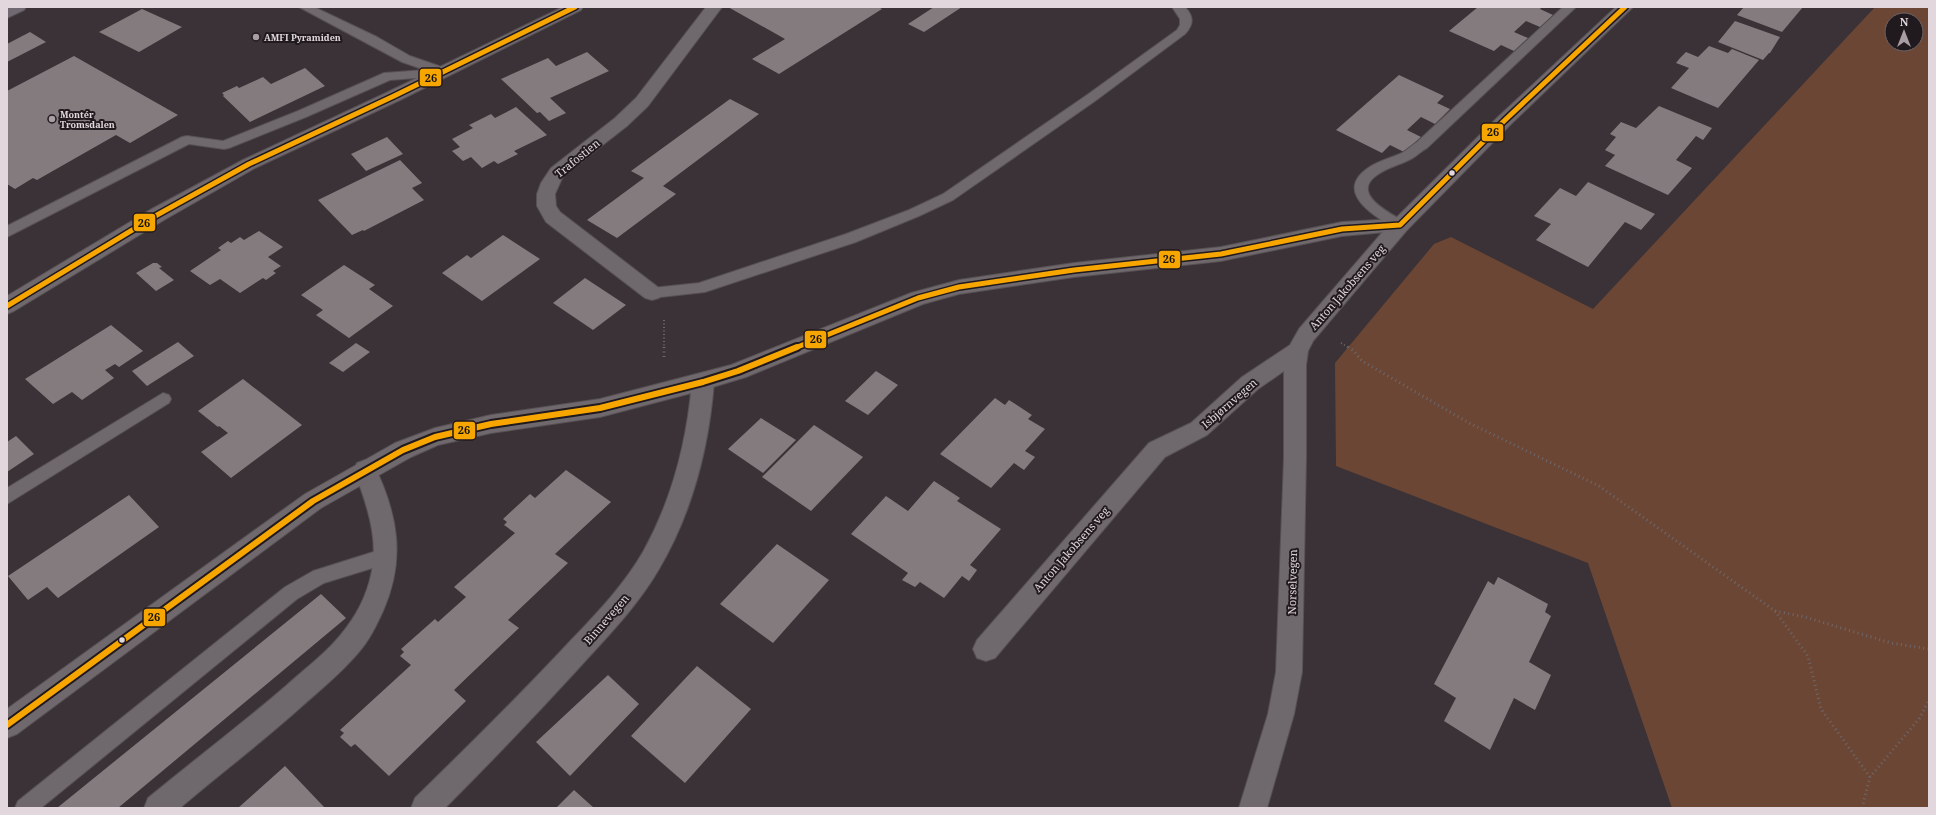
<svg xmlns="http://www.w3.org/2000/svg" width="1936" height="815" font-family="'Noto Serif',serif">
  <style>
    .green { fill: #6c4634; fill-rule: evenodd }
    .building { fill: #847b7e }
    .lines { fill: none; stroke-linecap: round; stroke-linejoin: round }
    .service-casing { stroke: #575053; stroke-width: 2 }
    .minor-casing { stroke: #575053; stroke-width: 2 }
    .tertiary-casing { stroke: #575053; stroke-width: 2 }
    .trunk-casing { stroke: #575053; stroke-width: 2 }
    .path-far1 { stroke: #6d676a; stroke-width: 2; stroke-dasharray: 1 2.5; stroke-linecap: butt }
    .path { stroke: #6d676a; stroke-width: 3; stroke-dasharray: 1 3.5; stroke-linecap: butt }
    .service { fill: #6f686c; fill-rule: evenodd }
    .minor { fill: #6f686c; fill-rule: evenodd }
    .tertiary { fill: #6f686c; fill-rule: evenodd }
    .trunk { fill: #726a72; fill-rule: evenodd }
    .bus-1-far1-casing { stroke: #20191d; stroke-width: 8 }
    .bus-1-casing { stroke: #20191d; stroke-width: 10 }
    .bus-1-far1 { stroke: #f7a600; stroke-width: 5 }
    .bus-1 { stroke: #f7a600; stroke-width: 6 }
    .poi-dot { fill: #a79da2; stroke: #20191d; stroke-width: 1.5 }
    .bus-dot { fill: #e1d7dc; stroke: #20191d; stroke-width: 1.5 }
    .labels { text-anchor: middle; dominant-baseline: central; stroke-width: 4; stroke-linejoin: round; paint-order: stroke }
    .far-poi-label { font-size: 9px; font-weight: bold; fill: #e1d7dc; stroke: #20191d; text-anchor: start }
    .street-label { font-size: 11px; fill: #e1d7dc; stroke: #20191d }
    .line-badge { stroke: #20191d; stroke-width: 1.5 }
    .pale-badge-label { font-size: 11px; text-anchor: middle; font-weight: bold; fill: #111 }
  </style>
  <rect width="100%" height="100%" fill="#3a3236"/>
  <path class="green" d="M1875 7 1929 8V808H1672L1588 563 1336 466 1335 363 1434 244 1451 237 1593 309ZM1892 20H1916V44H1892Z"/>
  <g class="building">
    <path d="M728 7H878L882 9 779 74 752 59 785 39Z"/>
    <path d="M934 7H962L924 32 908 24Z"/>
    <path d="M1478 7H1542L1540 9 1553 15 1540 27 1526 21 1514 32 1528 38 1514 51 1501 45 1494 51 1449 31Z"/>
    <path d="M1744 7H1803L1782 32 1737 15Z"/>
    <path d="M142 9 182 27 139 52 99 32Z"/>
    <path d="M1735 21 1780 37 1770 53H1769L1763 60 1718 42Z"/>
    <path d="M30 32 46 42 7 62V44Z"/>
    <path d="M1709 46 1728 53 1732 49 1759 60 1718 108 1671 88 1689 68 1676 63 1680 58 1686 52 1698 57Z"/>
    <path d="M587 52 609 71 550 98 566 113 549 121 540 112 537 113 501 79 548 58 556 66Z"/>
    <path d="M74 56 178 115 130 143 116 135 37 180 33 178 15 189 7 184V91Z"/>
    <path d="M305 68 325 86 250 122 223 96 224 95 222 93 237 86 239 88 263 77 271 84Z"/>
    <path d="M1399 75 1444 96 1437 103 1450 109 1435 124 1421 117 1407 130 1421 137 1404 152 1390 145 1382 153 1336 130Z"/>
    <path d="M730 99 759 114 663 186 676 194 617 238 587 220 644 178 631 171Z"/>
    <path d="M1659 106 1712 128 1703 140 1696 136 1676 160 1692 168 1668 195 1605 166 1615 155 1605 150 1616 137 1610 134 1621 122 1636 128Z"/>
    <path d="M516 107 547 135 514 151 518 154 498 164 494 161 482 168 471 157 463 161 452 151 460 147 452 139 473 128 469 125 491 114 495 118Z"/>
    <path d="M387 137 403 154 366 171 351 154Z"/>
    <path d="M400 160 422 183 412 188 424 200 364 231 363 230 352 235 318 200Z"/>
    <path d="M1588 182 1655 214 1641 230 1625 222 1588 267 1536 240 1551 224 1534 216 1560 188 1576 196Z"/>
    <path d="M259 231 283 247 268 257 281 266 273 271 276 273 266 280 263 278 240 293 220 279 210 285 190 271 221 250 218 248 228 241 231 243 240 237 244 240Z"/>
    <path d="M503 235 540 259 482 301 442 273 467 255 471 258Z"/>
    <path d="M153 263H157L162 267 159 268 174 280 156 291 136 273Z"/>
    <path d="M344 265 375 285 369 289 393 306 349 338 316 315 323 310 301 295Z"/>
    <path d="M585 278 626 305 593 330 553 303Z"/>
    <path d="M111 325 143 351 119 367 115 364 105 370 114 378 82 400 72 392 53 404 25 379Z"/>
    <path d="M178 342 194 356 147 386 132 371Z"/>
    <path d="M356 343 370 352 343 372 329 363Z"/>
    <path d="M876 371 898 385 868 415 845 401Z"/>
    <path d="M243 379 302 425 231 478 201 452 228 433 219 426 218 427 198 411Z"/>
    <path d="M995 398 1005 405 1009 400 1032 415 1028 419 1045 429 1025 451 1035 457 1024 470 1014 463 991 488 940 454Z"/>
    <path d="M761 418 796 440 763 473 728 449Z"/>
    <path d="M814 425 863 457 811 511 762 477Z"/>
    <path d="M16 436 34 454 7 472V442Z"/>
    <path d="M566 470 611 502 555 554 568 563 508 620 519 628 454 690 466 701 389 776 355 744 351 747 340 737 344 733 340 730 411 665 400 656 404 652 401 649 435 619 438 622 466 597 454 587 515 533 504 525 507 522 503 519 530 494 535 498Z"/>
    <path d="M934 481 960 498 957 501 1001 529 970 565 977 570 969 581 962 576 944 598 920 582 915 587 902 580 908 573 851 534 886 496 908 511Z"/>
    <path d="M129 495 159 527 58 598 47 587 28 600 8 576Z"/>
    <path d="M777 544 829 580 773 643 720 604Z"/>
    <path d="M1498 577 1548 604 1545 612 1551 616 1529 662 1551 675 1535 710 1514 698 1490 750 1444 721 1456 698 1434 684 1488 581 1494 585Z"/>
    <path d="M321 594 346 618 118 808H57Z"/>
    <path d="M697 666 751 709 685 783 631 736Z"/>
    <path d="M608 675 639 704 570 776 536 742Z"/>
    <path d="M285 766 325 808H238Z"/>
    <path d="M574 790 594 808H556Z"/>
  </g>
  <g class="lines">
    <g class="service-casing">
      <g id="service">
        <path d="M299 7H314L377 37 410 56 439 66 448 72 442 76 390 80 306 117 229 148 224 149 189 144 7 237V226L182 137 187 136 223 141 298 111 384 73 425 70 402 62Z"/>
        <path d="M1172 7H1185C1194 17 1194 24 1185 34L1095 101 953 200 919 216 856 242 705 292 652 298 647 297 645 293 647 289 652 288 699 283 846 234 909 210 943 194 1087 95 1177 30 1180 25V19Z"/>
        <path d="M1563 7H1576L1427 148C1421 151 1417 156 1411 159 1400 165 1388 167 1377 175 1350 194 1390 213 1405 222L1407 225 1405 228 1400 230 1395 228C1375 217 1333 192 1368 168 1378 161 1391 158 1402 153 1407 150 1412 145 1417 142Z"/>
        <path d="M163 393 169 395 171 399 169 403 7 504V488Z"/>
        <path d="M386 548 392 550 395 556 392 562 324 583 297 599 41 808H15L18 801 285 587 313 571Z"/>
      </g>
    </g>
    <g class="minor-casing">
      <g id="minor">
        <path d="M706 7H722L648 106 627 126 563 176 555 194 556 206 560 212 659 288 662 293 659 298 652 300 645 298 546 222 537 206V194L541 183 551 168 615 118 636 98Z"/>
        <path d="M1400 218 1407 220 1410 225 1407 230 1313 341 1308 351 1306 365V458L1302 672 1294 714 1267 808H1239L1268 714 1276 672 1284 458V371L1258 389 1207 435 1165 457 995 658 986 661 977 658 973 649 977 640 1149 443 1191 423 1242 377 1290 345 1299 329 1393 220Z"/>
        <path d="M703 374 711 376 714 382C709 447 692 513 659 569 637 607 606 638 577 670 534 717 490 763 445 808H411L415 798C464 750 513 702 560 652 589 621 621 590 643 552 672 500 687 441 692 382L695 376Z"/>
        <path d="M365 460 373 463C398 514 406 559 383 611 376 626 369 641 358 653 341 673 320 690 301 707 262 742 220 774 180 808H144L148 798C194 760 242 724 287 685 307 667 330 650 346 628 360 610 370 587 373 564 377 532 365 500 354 470L357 463Z"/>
      </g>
    </g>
    <g class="tertiary-casing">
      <g id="tertiary">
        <path d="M563 7H583L581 10 400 100 255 168 164 220 14 311 7 314V296L150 210 243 160 388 92Z"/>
        <path d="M1616 7H1633L1510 125 1407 230 1342 236 1221 261 1074 277 959 294 923 304 746 377 703 390 600 417 491 433 438 445 411 457 321 508 17 734 7 738V709L305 494 395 443 435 428 491 415 600 399 731 365 911 293 959 280 1074 263 1221 247 1342 222 1395 219 1498 117Z"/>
      </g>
    </g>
    <g class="trunk-casing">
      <path id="trunk" d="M7 7H26L24 10 7 18Z"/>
    </g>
    <g class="path-far1">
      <path d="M664 320V348"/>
      <path d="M1341 343 1349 348"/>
    </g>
    <g class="path">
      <path d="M664 347V359"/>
      <path d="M1348 347 1354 351 1362 361 1469 423 1599 486 1775 611 1808 656 1821 709 1870 777"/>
      <path d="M1775 611 1805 617 1891 643 1929 649"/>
      <path d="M1862 808 1870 777 1919 719 1929 700"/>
    </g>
    <use href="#service" class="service"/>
    <use href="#minor" class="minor"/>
    <use href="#tertiary" class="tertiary"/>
    <use href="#trunk" class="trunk"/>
    <g class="bus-1-far1-casing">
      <g id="bus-1-far1">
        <path d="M7 306 157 215 249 164 394 96 575 7"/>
        <path d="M795 348 918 298 959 287 1074 270 1221 254 1342 229 1400 225 1504 121 1625 7"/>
      </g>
    </g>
    <g class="bus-1-casing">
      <path id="bus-1" d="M7 725 313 501 403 450 435 437 491 424 600 408 703 382 738 371 797 347"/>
    </g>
    <use href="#bus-1-far1" class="bus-1-far1"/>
    <use href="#bus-1" class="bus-1"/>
  </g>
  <g class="poi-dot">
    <circle cx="256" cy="37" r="4"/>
    <circle cx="52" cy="119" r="4"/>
  </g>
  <g class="bus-dot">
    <circle cx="1452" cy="173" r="3.5"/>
    <circle cx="122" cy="640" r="3.5"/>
  </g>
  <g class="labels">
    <g class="far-poi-label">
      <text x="264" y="37">AMFI Pyramiden</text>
      <text x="60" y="114">Montér<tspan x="60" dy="10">Tromsdalen</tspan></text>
    </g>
    <g class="street-label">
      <text transform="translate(577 158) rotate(-39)">Trafostien</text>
      <text transform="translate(1347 287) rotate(-49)">Anton Jakobsens veg</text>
      <text transform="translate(1229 403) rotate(-41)">Isbjørnvegen</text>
      <text transform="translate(1071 549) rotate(-49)">Anton Jakobsens veg</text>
      <text transform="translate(1292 582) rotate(-89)">Norselvegen</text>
      <text transform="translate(606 619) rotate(-49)">Binnevegen</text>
    </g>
  </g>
  <g class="line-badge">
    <rect x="419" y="68" width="23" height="19" rx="4" fill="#f7a600"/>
    <rect x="1481" y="123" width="23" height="19" rx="4" fill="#f7a600"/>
    <rect x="133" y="213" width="23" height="19" rx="4" fill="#f7a600"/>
    <rect x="1158" y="250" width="23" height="19" rx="4" fill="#f7a600"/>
    <rect x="804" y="330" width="23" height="19" rx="4" fill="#f7a600"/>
    <rect x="453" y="421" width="23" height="19" rx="4" fill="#f7a600"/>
    <rect x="143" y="608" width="23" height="19" rx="4" fill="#f7a600"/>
  </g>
  <g class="pale-badge-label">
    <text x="431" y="82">26</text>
    <text x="1493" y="136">26</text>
    <text x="144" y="227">26</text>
    <text x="1169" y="263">26</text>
    <text x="816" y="343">26</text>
    <text x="464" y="434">26</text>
    <text x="154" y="621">26</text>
  </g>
  <rect width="1936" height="815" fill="none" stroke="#e1d7dc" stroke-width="16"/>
  <g transform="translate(1904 32)"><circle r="19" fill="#20191d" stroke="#6d6569"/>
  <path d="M0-3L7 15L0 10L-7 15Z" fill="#a79da2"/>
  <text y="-6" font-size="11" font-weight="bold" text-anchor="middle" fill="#e1d7dc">N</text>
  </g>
</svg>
